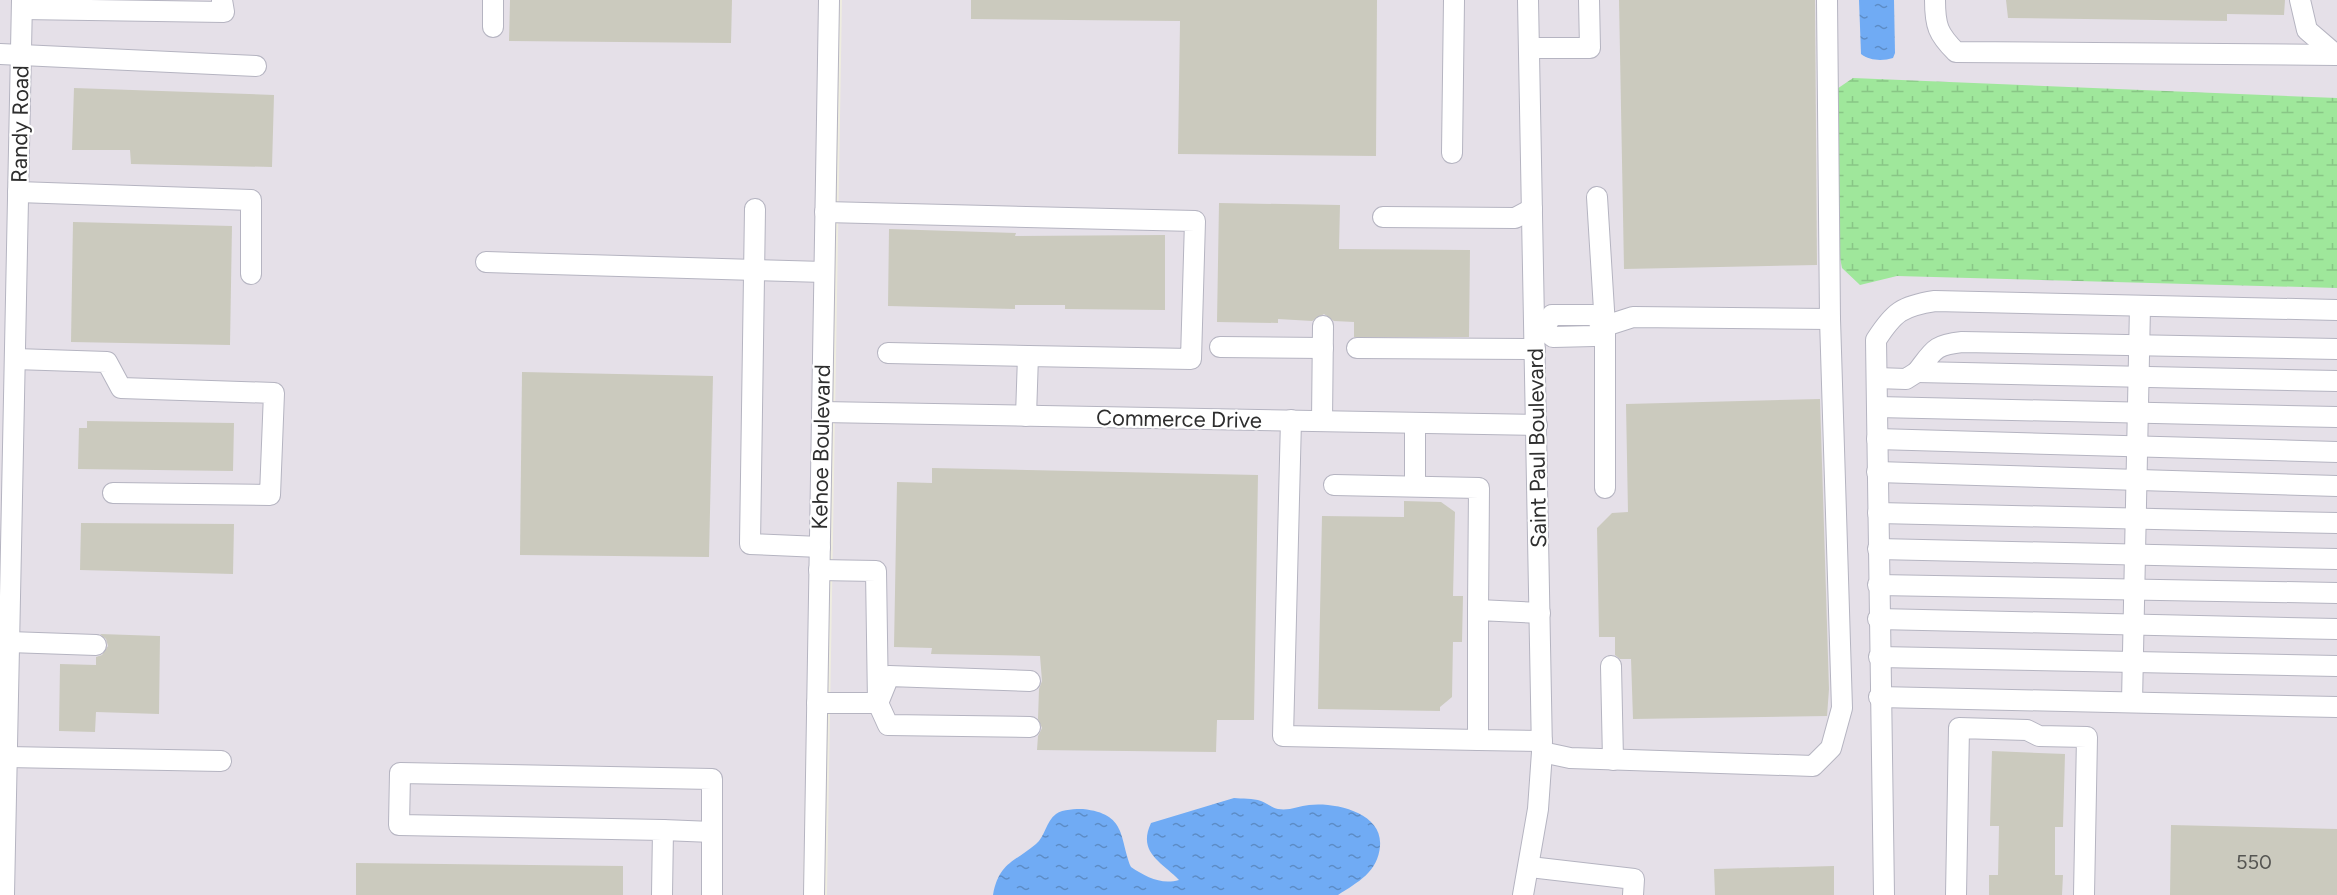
<svg xmlns="http://www.w3.org/2000/svg" width="2337" height="895" font-family="Figtree,sans-serif">
  <style>
    .industrial { fill: #e5e0e8 }
    .wetland { fill: url(#wetland-marsh) }
    .water { fill: url(#water-ripples) }
    .building { fill: #cbcabe }
    .lines { fill: none; stroke-linecap: round; stroke-linejoin: round }
    .minor-casing { stroke: #b5b4c1; stroke-width: 22 }
    .minor { stroke: #fff; stroke-width: 20 }
    .labels { text-anchor: middle; dominant-baseline: central; stroke-width: 4.5; stroke-linejoin: round; paint-order: stroke }
    .number-label { font-size: 20px; fill: #555552 }
    .street-label { font-size: 22px; fill: #2e2e2e; stroke: #fff }
  </style>
  <defs>
    <pattern id="wetland-marsh" width="20" height="14" patternUnits="userSpaceOnUse" patternTransform="scale(1.5)"><rect width="20" height="14" fill="#9fe79b"/><path d="M1 5h8M5 5V1M11 12h8M15 12V8" fill="none" stroke="#89c686"/></pattern>
    <pattern id="water-ripples" width="26" height="14" patternUnits="userSpaceOnUse" patternTransform="scale(1.5)"><rect width="26" height="14" fill="#70abf4"/><path d="M2 4q2-2 4 0t4 0M15 11q2-2 4 0t4 0" fill="none" stroke="#5c8cc6"/></pattern>
  </defs>
  <rect width="100%" height="100%" fill="#efede0"/>
  <g class="industrial">
    <path d="M0 0H820L803 895H0Z"/>
    <path d="M842 0H2337V895H827Z"/>
  </g>
  <path class="wetland" d="M1853 78 2337 98V288L1897 276 1860 285 1842 268 1830 205 1831 93Z"/>
  <g class="water">
    <path d="M1859 0H1894L1895 53 1893 58C1883 61 1870 61 1861 54Z"/>
    <path d="M1234 798C1242 799 1253 798 1261 801 1267 803 1272 808 1278 809 1289 811 1299 806 1309 805 1334 802 1383 812 1380 846 1378 872 1358 882 1338 895H993C999 862 1015 862 1036 844 1045 837 1046 821 1056 814 1063 809 1076 809 1083 809 1127 814 1119 837 1131 867 1146 877 1161 885 1179 880 1162 862 1137 853 1151 823Z"/>
  </g>
  <g class="building">
    <path d="M510 0H732L731 43 509 41Z"/>
    <path d="M971 0H1377L1376 156 1178 154 1180 21 971 19Z"/>
    <path d="M1619 0H1815L1817 265 1624 269Z"/>
    <path d="M2006 0H2285L2284 15 2227 14V21L2008 18Z"/>
    <path d="M74 88 274 95 272 167 131 164 130 150H72Z"/>
    <path d="M1219 203 1340 205 1339 249 1470 250 1469 337H1354V322L1334 321 1324 314 1312 321 1278 319V323L1217 322Z"/>
    <path d="M73 222 232 226 230 345 71 342Z"/>
    <path d="M889 229 1016 233 1015 236 1165 235V310L1065 309V305H1015V309L888 306Z"/>
    <path d="M522 372 713 376 709 557 520 555Z"/>
    <path d="M1820 399 1829 689 1827 716 1633 719 1631 659H1620L1615 655V637H1599L1597 528 1612 513 1628 512 1626 404Z"/>
    <path d="M87 421 234 423 233 471 78 469 79 428H87Z"/>
    <path d="M932 468 1258 475 1254 720H1217L1216 752 1037 750 1038 736 1042 728 1038 719 1039 689 1042 681 1040 656 931 654 932 648 894 647 897 482 932 483Z"/>
    <path d="M1404 501 1441 502 1455 512 1453 596H1463L1462 642H1453L1452 697 1440 707V711L1318 709 1322 516 1404 517Z"/>
    <path d="M81 523 234 524 233 574 80 570Z"/>
    <path d="M100 634 160 636 159 714 96 712 95 732 59 731 60 664 96 665V657L102 655 108 646 106 639Z"/>
    <path d="M1992 751 2065 754 2063 827H2055V875H2063L2062 895H1989V875H1998L1999 826H1990Z"/>
    <path d="M2171 825 2337 829V895H2170Z"/>
    <path d="M356 863 623 866V895H356Z"/>
    <path d="M1834 866V895H1715L1714 869Z"/>
  </g>
  <g class="lines">
    <g class="minor-casing">
      <g id="minor">
        <path d="M1935 0C1935 26 1938 34 1956 52L2337 55"/>
        <path d="M2300 0 2307 30 2336 55"/>
        <path d="M22 9 224 12 222 0"/>
        <path d="M493 27V0"/>
        <path d="M1529 48H1590L1589 0"/>
        <path d="M0 54 256 66"/>
        <path d="M1452 153 1454 0"/>
        <path d="M18 192 251 200V274"/>
        <path d="M1597 197 1605 326V488"/>
        <path d="M755 209 750 544 820 547"/>
        <path d="M825 212 1195 221 1191 359 1028 356 1026 416"/>
        <path d="M1383 217 1515 218 1532 209"/>
        <path d="M486 262 824 272"/>
        <path d="M1544 329 1552 315H1593L1605 326"/>
        <path d="M1535 330 1544 329 1553 337 1594 336 1605 326 1633 317 1830 319"/>
        <path d="M1220 347 1323 348"/>
        <path d="M1357 348 1535 349"/>
        <path d="M2337 349 1962 342C1934 345 1934 350 1917 372L2337 381"/>
        <path d="M888 353 1028 356"/>
        <path d="M15 359 107 362 121 388 274 393 270 495 113 493"/>
        <path d="M1877 378 1906 379 1917 372"/>
        <path d="M1877 407 2337 417"/>
        <path d="M822 412 1537 425"/>
        <path d="M1291 420 1283 736 1478 740"/>
        <path d="M1322 421 1323 326"/>
        <path d="M1415 423V486"/>
        <path d="M1877 439 2337 452"/>
        <path d="M1877 472 2337 486"/>
        <path d="M1334 485 1479 488 1478 610"/>
        <path d="M1878 513 2337 523"/>
        <path d="M1878 549 2337 559"/>
        <path d="M819 570 876 571 878 703 889 676 1030 681"/>
        <path d="M1878 585 2337 593"/>
        <path d="M1540 613 1478 610V740L1542 741"/>
        <path d="M1878 619 2337 629"/>
        <path d="M9 642 96 645"/>
        <path d="M1879 657 2337 666"/>
        <path d="M1611 666 1613 760"/>
        <path d="M1879 697 2337 707"/>
        <path d="M2132 702 2140 306"/>
        <path d="M817 703H878L888 725 1030 727"/>
        <path d="M1542 752 1570 758 1813 766 1831 748 1842 708 1830 319 1827 0"/>
        <path d="M7 757 221 761"/>
        <path d="M663 830 712 832"/>
        <path d="M1530 867 1634 879 1633 895"/>
        <path d="M4 895 22 0"/>
        <path d="M662 895 663 830 399 825 400 773 712 779V895"/>
        <path d="M814 895 829 0"/>
        <path d="M1523 895 1538 809 1542 752 1528 0"/>
        <path d="M1884 895 1876 340C1894 312 1902 306 1935 301L2337 310"/>
        <path d="M1956 895 1959 728 2027 730 2039 736 2087 737 2084 895"/>
      </g>
    </g>
    <use href="#minor" class="minor"/>
  </g>
  <g class="labels">
    <g class="number-label">
      <text x="2254" y="862">550</text>
    </g>
    <g class="street-label">
      <text transform="translate(20 124) rotate(-89)">Randy Road</text>
      <text transform="translate(1179 419) rotate(1)">Commerce Drive</text>
      <text transform="translate(821 447) rotate(-89)">Kehoe Boulevard</text>
      <text transform="translate(1537 448) rotate(-91)">Saint Paul Boulevard</text>
    </g>
  </g>
</svg>
